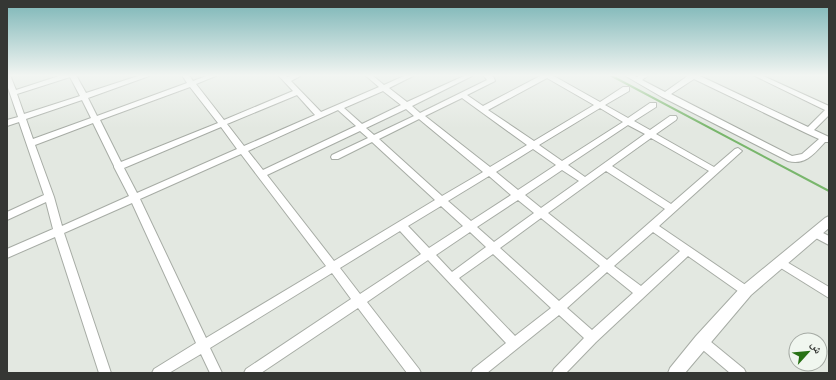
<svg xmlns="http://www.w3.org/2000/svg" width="836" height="380" font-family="Poppins,'Noto Naskh Arabic',sans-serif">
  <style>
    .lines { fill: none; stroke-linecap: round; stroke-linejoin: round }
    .stream { stroke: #79b66c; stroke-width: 2 }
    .minor-casing { stroke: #a7aca5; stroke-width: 2 }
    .tertiary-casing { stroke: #a7aca5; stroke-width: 2 }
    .minor { fill: #fff; fill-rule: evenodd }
    .tertiary { fill: #fff; fill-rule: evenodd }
  </style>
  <rect width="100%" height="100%" fill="#e3e8e1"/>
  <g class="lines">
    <path class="stream" d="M610 75 829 191"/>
    <g class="minor-casing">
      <g id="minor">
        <path d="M7 75H10L16 90 62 75H76L86 93 141 75H150L149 76 88 98 97 116 187 83 182 75H189L193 81 209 75H218L196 84 224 120 293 91 278 75H285L287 77 293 75H302L291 81 321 112 379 87 365 75H372L384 85 406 75H415L389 88 407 102 466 75H474L412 106 420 113 487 80 483 75H491L494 78 495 81 467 95 483 106 542 75H552L600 102 623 87H629V91L605 105 628 118 650 103H656V107L634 121 650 130 670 116H676L677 118 676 120 656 134 714 167 735 149 738 148 742 151 659 226 750 288 751 291 750 294 746 296 742 294 688 256 596 342 566 373H552L554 369 584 338 559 315 487 373H471L473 369 506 343 428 260 367 302 419 369 421 373H407L358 308 261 373H244L246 369 351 299 332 273 210 348 222 373H210L201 354 169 373H152L154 369 196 343 132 203 64 233 111 373H99L55 237 7 258V249L53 229 46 202 7 220V212L44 195 19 122 7 126V120L18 117 7 85ZM70 77 80 96 24 114 17 94ZM547 78 594 105 534 141 488 110ZM190 87 218 123 121 162 100 120ZM383 91 401 105 362 124 344 108ZM297 95 315 115 244 146 227 124ZM462 98 527 145 490 167 425 116ZM82 100 91 118 33 139 26 119ZM600 108 623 122 562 161 539 145ZM406 109 414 116 374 135 366 128ZM338 110 356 126 263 170 248 151ZM419 119 483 172 442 196 379 139ZM93 123 114 166V167L129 196 62 226 54 197 35 145ZM628 125 645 134 585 177 568 165ZM221 127 237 149 137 193 124 168ZM360 131 368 138 332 155 331 157 332 159H338L372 142 435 200 334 261 267 175ZM651 138 709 171 671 204 612 166ZM533 149 556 165 518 190 496 172ZM241 154 326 266 206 338 140 199ZM562 170 579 181 541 208 525 195ZM606 171 665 209 607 260 548 213ZM489 176 511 195 471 221 448 201ZM518 200 534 213 494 242 477 227ZM441 206 463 226 429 248 408 226ZM541 218 600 266 559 301 500 248ZM400 231 421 254 360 294 340 268ZM470 232 486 247 452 272 436 255ZM653 232 680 251 641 286 614 266ZM493 254 551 308 515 336 459 278ZM607 272 633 293 592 330 567 308Z"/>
        <path d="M624 75H632L637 77 641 75H649L642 80 665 92 689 75H698L808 127 825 110 753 75H761L829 106V115L814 130 829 137V142H825C815 153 805 166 788 161L662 97ZM694 79 806 133 819 139 802 154 792 156 671 94Z"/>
        <path d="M815 229 829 236V245L812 236 810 233 812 230Z"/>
        <path d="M780 258 829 287V298L776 265 775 262 776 259Z"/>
        <path d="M701 335 705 337 744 369 746 373H730L697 345 695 341 697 337Z"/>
      </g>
    </g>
    <g class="tertiary-casing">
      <path id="tertiary" d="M829 216V228L751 295 685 373H668L670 368 696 336 741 287 825 218Z"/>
    </g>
    <use href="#minor" class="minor"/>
    <use href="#tertiary" class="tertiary"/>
  </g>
  <linearGradient id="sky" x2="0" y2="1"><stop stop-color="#7bb5b6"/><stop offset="0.59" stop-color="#f2f5f2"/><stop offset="1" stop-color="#f2f5f2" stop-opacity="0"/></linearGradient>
  <rect width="836" height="128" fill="url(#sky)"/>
  <rect width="836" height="380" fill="none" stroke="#353734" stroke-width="16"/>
  <g transform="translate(808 352) rotate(63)"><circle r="19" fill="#f0f6ef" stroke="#a5aaa4"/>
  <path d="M0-3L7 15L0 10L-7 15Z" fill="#277114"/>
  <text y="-6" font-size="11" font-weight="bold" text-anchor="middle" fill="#353734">ش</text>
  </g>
</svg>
